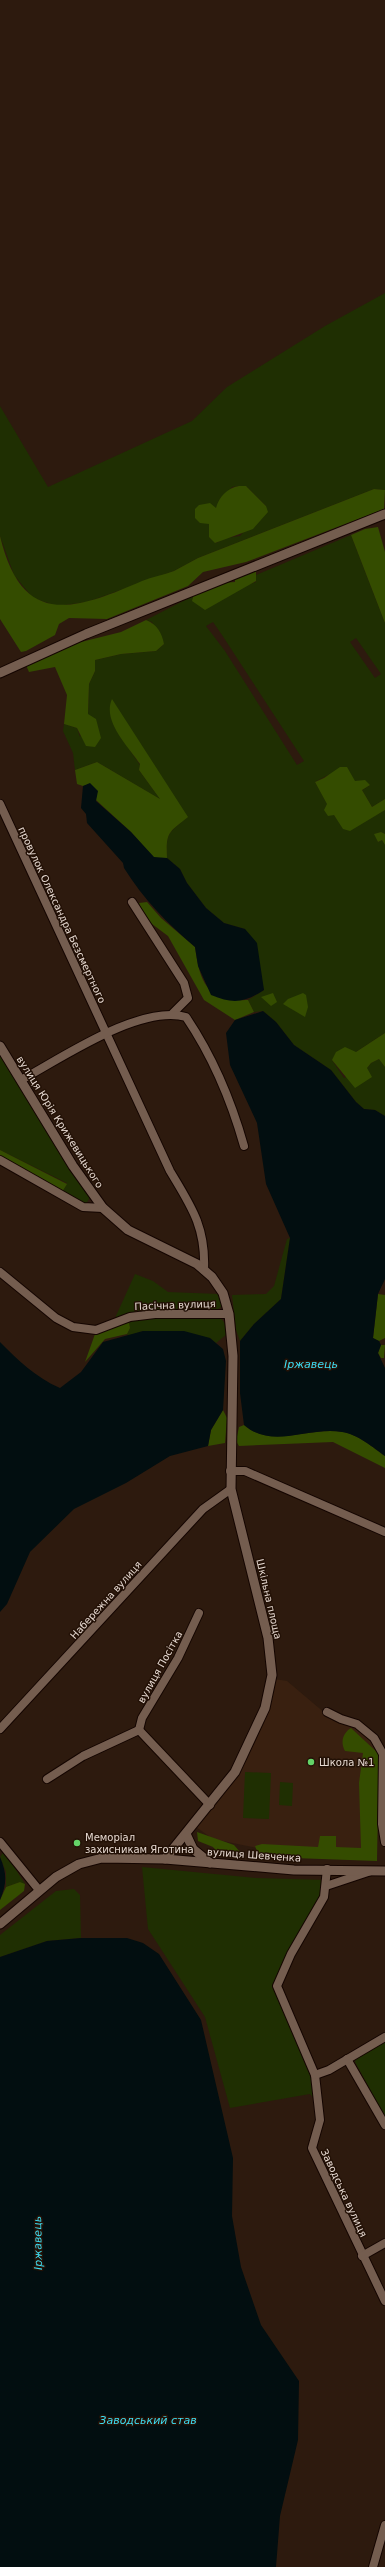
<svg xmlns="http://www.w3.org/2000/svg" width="385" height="2567" font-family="'DejaVu Sans',sans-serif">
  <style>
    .built { fill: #392010 }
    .green { fill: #1f2f02; fill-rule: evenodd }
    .forest { fill: #344c00 }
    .water { fill: #020e10 }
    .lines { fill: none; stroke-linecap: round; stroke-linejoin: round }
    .minor-casing { stroke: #140500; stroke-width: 10 }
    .tertiary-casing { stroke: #140500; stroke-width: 11 }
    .minor { stroke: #745d4f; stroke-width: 8 }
    .tertiary { stroke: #745d4f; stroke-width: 9 }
    .poi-dot { fill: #64d468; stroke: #231106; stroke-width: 1.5 }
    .labels { text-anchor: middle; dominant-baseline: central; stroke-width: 3; stroke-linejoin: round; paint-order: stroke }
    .street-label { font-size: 10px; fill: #e6d9d1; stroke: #231106 }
    .poi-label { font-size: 10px; fill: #e6d9d1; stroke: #231106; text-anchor: start }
    .water-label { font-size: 11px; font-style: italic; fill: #3dddf2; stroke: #231106 }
  </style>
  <rect width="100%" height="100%" fill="#2d1a0e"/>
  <path class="built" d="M274 1679 287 1681 326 1714 356 1725 367 1734 378 1752 376 1852 262 1849 213 1839 196 1827 238 1774 268 1708Z"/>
  <g class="green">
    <path d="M385 293V490L374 489 198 558 174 571 87 602 57 606 33 598 14 575 0 536V406L48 487 192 421 227 387 325 326ZM239 486H246L266 506 240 536 226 538 216 543 209 537V524L216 509 232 487Z"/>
    <path d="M351 535 385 623V799L372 807 362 790 370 785 328 775 315 782 336 818 368 819 385 810V834L381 832 375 834 378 842 382 840 385 845V1033L356 1052 332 1060 344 1078 367 1068 371 1063 379 1059 385 1067V1116L375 1110 364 1109 356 1102 331 1070 294 1045 276 1022 263 1011 254 1012 248 1000 264 990 245 929 224 923 206 908 187 883 180 869 167 858C166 832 168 834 187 817L171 794 123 740 140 765 139 770 161 800 97 762 75 770 73 753 63 731 64 724 77 728 80 737 88 714 89 684 95 671V660L121 654 156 651 164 644 152 622 146 620 193 596 192 601 256 582V575ZM213 622 222 635 304 761 297 765 225 651 206 626ZM356 638 381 674 375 678 350 642Z"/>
    <path d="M0 1056 64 1161 90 1197 86 1204 62 1192 67 1183 0 1150Z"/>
    <path d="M290 1238 281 1299 254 1324 240 1341 236 1330 232 1295 266 1294 274 1286 287 1239Z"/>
    <path d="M135 1274 153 1281 168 1292 219 1294 223 1305 217 1310 130 1313 115 1318Z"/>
    <path d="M216 1316C225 1320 226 1325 227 1334L216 1343 210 1338 143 1331 128 1336 127 1334 130 1328 129 1322 134 1319Z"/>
    <path d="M245 1772 271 1773 269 1819 243 1818Z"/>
    <path d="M280 1782 293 1783 292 1806 279 1805Z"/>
    <path d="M4 1851 25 1884 20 1882 6 1887V1872L0 1857Z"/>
    <path d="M142 1867 256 1878 327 1880 326 1886 277 1986 308 2056 317 2102 310 2094 230 2108 205 2017 148 1929Z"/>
    <path d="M74 1889 80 1895 81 1938 47 1941 0 1957V1935L56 1891Z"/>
    <path d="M385 2041V2117L355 2062 356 2059Z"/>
  </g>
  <g class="forest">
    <path d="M239 486H246L266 506 268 512 253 529 215 543 209 537V524L200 523 195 518V509L199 505 210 503 216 508C219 497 227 488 239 486Z"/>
    <path d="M374 489 385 490 384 509 246 562 203 572 188 586 107 619 69 618 59 624 55 635 26 651 21 652 0 619V536C22 628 73 611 142 581 152 577 163 575 174 571 182 567 190 562 198 558Z"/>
    <path d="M378 527 385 552V623L351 535 365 529Z"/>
    <path d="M251 570 256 572V581L205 610 192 601 194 593 220 583 235 582V578Z"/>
    <path d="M146 620C157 624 162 633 164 644L156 651 121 654 95 660V671L89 684 88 714 96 719 101 738 95 747 86 746 77 728 64 724 67 695 55 667 29 672 26 665 69 645 121 632Z"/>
    <path d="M112 699 188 817C168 833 166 832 167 858H154L131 832 96 800 90 784 83 786 77 784 75 770 97 762 160 799 139 770 140 764C128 746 102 721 112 699Z"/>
    <path d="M340 767H347L355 781 365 780 370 785 362 790 372 807 385 799V810L350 831 343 829 334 815 328 816 324 810 327 804 315 782 324 778Z"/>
    <path d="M381 832 385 834V845L382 840 378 842 374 834Z"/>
    <path d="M147 902 161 918 195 947C200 984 208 1002 248 1000L254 1012 235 1020 204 1000 168 936 152 924 143 914 139 903Z"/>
    <path d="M273 993 277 1002 271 1006 261 997Z"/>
    <path d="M303 993 306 995 308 1007 305 1017 283 1004 288 999Z"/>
    <path d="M385 1033V1067L379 1059 371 1063 367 1068 372 1077 355 1088 332 1060 336 1052 345 1047 356 1052Z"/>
    <path d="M0 1150 67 1184 62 1192 0 1158Z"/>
    <path d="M378 1294 385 1295V1338L379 1341 373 1338Z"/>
    <path d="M129 1322 130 1328 127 1334 105 1339 85 1362 95 1334Z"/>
    <path d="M381 1345H385L384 1358H381L378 1353Z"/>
    <path d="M223 1410 227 1418 225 1443 208 1446 211 1430Z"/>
    <path d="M244 1425C272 1449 310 1426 343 1432 357 1434 374 1448 385 1456V1468L333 1442 239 1446 236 1441 239 1427Z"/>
    <path d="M351 1728 379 1754 377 1861 265 1857 258 1854 255 1846 262 1844 318 1847 320 1836H336V1847L361 1848 359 1783 363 1753 345 1751C340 1742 343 1733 351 1728Z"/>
    <path d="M197 1832 234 1845 240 1852 226 1856 218 1854 213 1847 198 1841Z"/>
    <path d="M20 1882 25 1884 24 1891 0 1910V1900L6 1887Z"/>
  </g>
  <g class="water">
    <path d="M90 783 98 791 96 801 131 832 154 857 167 858 180 869 187 883 206 908 224 923 245 929 257 943 264 990C244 1003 233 1004 211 995L198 966 195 947C167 923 144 900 124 868L123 863 87 823 86 814 81 808 83 786Z"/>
    <path d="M263 1011 276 1022 294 1045 331 1070 356 1102 364 1109 375 1110 385 1116V1279L378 1294 373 1338 379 1341 381 1345 378 1353 385 1368V1456C374 1448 357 1434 342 1432 309 1426 273 1450 244 1425L240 1393V1341L254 1324 281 1299 290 1238 266 1184 257 1123 230 1065 226 1033 235 1020Z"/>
    <path d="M143 1331H184L210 1338 223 1349 226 1361 223 1410 211 1430 208 1446 170 1456 126 1483 74 1509 30 1552 7 1604 0 1612V1342C19 1361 35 1377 60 1388L81 1372 103 1342Z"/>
    <path d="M0 1857C7 1874 7 1883 0 1900Z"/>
    <path d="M81 1938H127L143 1943 159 1954 201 2020 233 2158 232 2216 241 2267 261 2325 299 2381 298 2440 280 2516 276 2567H0V1957L47 1941Z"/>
  </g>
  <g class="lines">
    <g class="minor-casing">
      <g id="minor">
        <path d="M0 804 170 1171C191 1206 206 1227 204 1270"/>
        <path d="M132 902 184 983 188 998 173 1013"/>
        <path d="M21 1080C62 1058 140 1004 186 1017 213 1057 231 1100 244 1146"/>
        <path d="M0 1160 83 1207 103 1208"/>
        <path d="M0 1272 56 1318 73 1327 96 1330 130 1317 155 1314H229"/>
        <path d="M230 1471H245L385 1532"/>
        <path d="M327 1712 341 1719 357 1724 374 1738 383 1754 382 1824 385 1842"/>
        <path d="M0 1729 203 1509 231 1489"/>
        <path d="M139 1730 142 1718 178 1658 199 1613"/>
        <path d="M139 1730 210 1805"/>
        <path d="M47 1779 83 1756 139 1730"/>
        <path d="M0 1842 39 1890"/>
        <path d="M327 1869 324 1897 291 1954 277 1986 315 2075 320 2120 312 2148 385 2301"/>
        <path d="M326 1886 371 1871"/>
        <path d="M347 2059 385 2125"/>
        <path d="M315 2075 329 2070 385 2037"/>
        <path d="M362 2256 385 2243"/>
        <path d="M373 2567 385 2525"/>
      </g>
    </g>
    <g class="tertiary-casing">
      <g id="tertiary">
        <path d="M0 673 86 634 385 514"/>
        <path d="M0 1046 73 1166 103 1208 128 1230 197 1264 212 1277 223 1293 229 1314 233 1356 231 1489 268 1638 272 1675 265 1708 235 1772 165 1859"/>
        <path d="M186 1834 193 1849 210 1863"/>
        <path d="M0 1924 56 1877 79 1864 102 1858 165 1859 294 1870 385 1871"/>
      </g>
    </g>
    <use href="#minor" class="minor"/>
    <use href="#tertiary" class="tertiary"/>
  </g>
  <g class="poi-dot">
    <circle cx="311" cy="1762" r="4"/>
    <circle cx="77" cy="1843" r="4"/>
  </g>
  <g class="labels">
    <g class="street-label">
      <text transform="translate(62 915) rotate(65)">провулок Олександра Безсмертного</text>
      <text transform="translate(60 1122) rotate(58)">вулиця Юрія Крижевицького</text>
      <text transform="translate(175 1305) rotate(-2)">Пасічна вулиця</text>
      <text transform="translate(269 1599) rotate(77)">Шкільна площа</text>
      <text transform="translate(106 1600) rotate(-48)">Набережна вулиця</text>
      <text transform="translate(160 1667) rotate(-61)">вулиця Посітка</text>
      <text transform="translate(254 1855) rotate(4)">вулиця Шевченка</text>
      <text transform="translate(344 2193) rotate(65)">Заводська вулиця</text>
    </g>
    <g class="poi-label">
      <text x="319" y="1762">Школа №1</text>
      <text x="85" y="1837">Меморіал<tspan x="85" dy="12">захисникам Яготина</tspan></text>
    </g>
    <g class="water-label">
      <text x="311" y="1364">Іржавець</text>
      <text transform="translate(38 2243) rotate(-91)">Іржавець</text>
      <text x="148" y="2420">Заводський став</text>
    </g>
  </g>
</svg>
